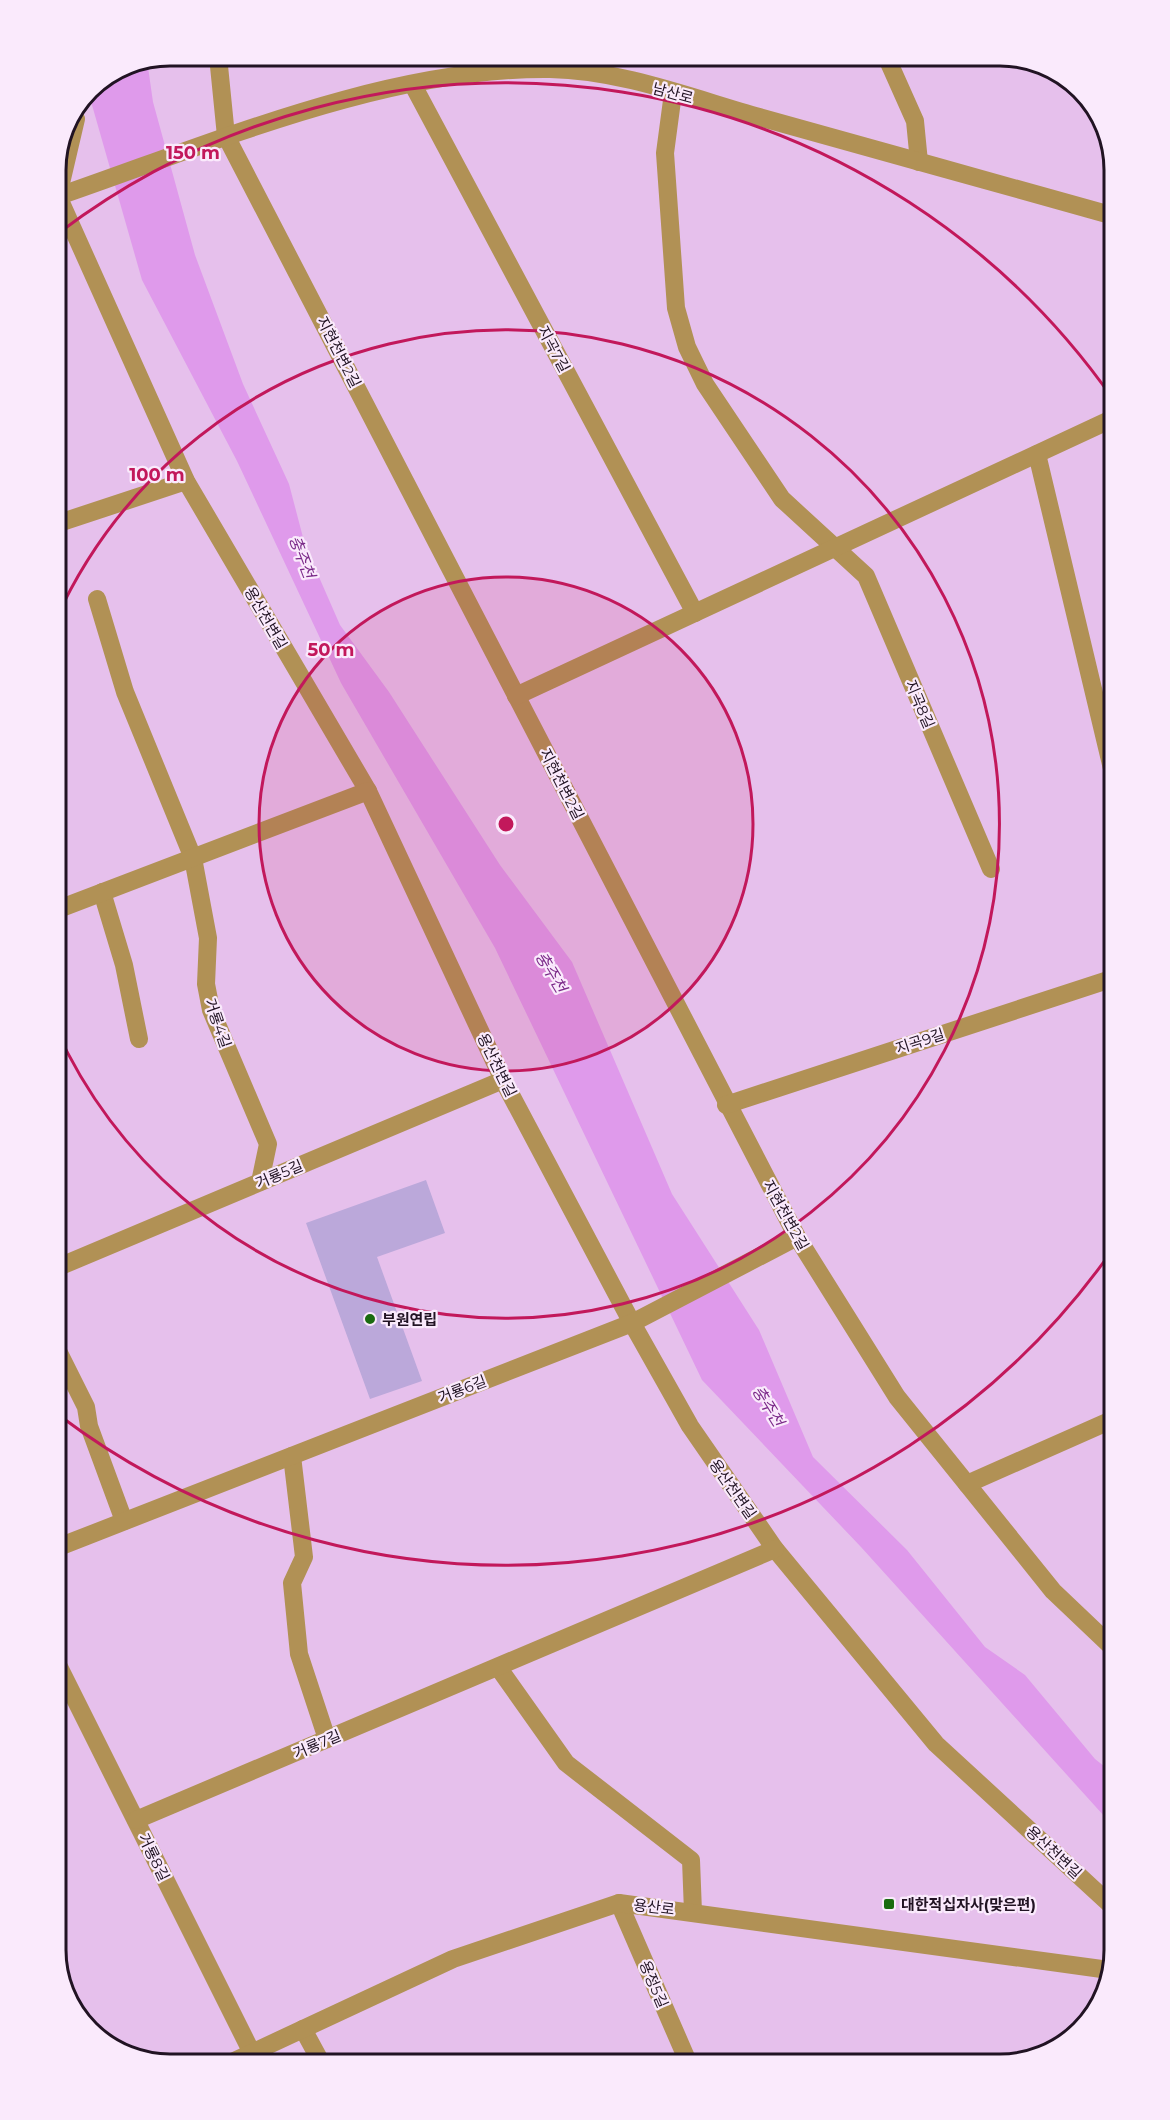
<svg xmlns="http://www.w3.org/2000/svg" width="1170" height="2120" font-family="Montserrat,'Noto Sans KR',sans-serif">
  <style>
    .water { fill: #df9aeb }
    .building { fill: #bba8da }
    .lines { fill: none; stroke-linecap: round; stroke-linejoin: round }
    .minor { stroke: #b19155; stroke-width: 18 }
    .ring { fill: none; stroke: #c2185b; stroke-width: 3 }
    .poi-dot { fill: #1a6b10; stroke: #faeafc; stroke-width: 2 }
    .labels { text-anchor: middle; dominant-baseline: central; stroke-width: 4.5; stroke-linejoin: round; paint-order: stroke }
    .street-label { font-size: 15px; fill: #211323; stroke: #faeafc }
    .poi-label { font-size: 15px; font-weight: bold; fill: #211323; stroke: #faeafc; text-anchor: start }
    .water-label { font-size: 16px; font-style: italic; fill: #7b2a89; stroke: #faeafc }
    .rim { fill: none; stroke: #211323; stroke-width: 3 }
    .centre { fill: #c2185b; stroke: #faeafc; stroke-width: 3 }
    .ring-label { font-size: 18px; text-anchor: middle; font-weight: bold; fill: #c2185b; stroke: #faeafc; stroke-width: 4.5; stroke-linejoin: round; paint-order: stroke }
  </style>
  <rect width="100%" height="100%" fill="#e6c0ec"/>
  <path class="water" d="M147 60 153 102 195 255 243 384 289 484 305 545 340 625 389 692 500 865 572 962 672 1194 759 1330 813 1457 907 1550 985 1647 1025 1675 1095 1759 1114 1774V1827L861 1547 702 1380 495 948 341 683 237 461 142 280 88 91 126 64Z"/>
  <path class="building" d="M426 1180 445 1233 377 1257 422 1381 370 1399 306 1223Z"/>
  <g class="lines">
    <g class="minor">
      <path d="M218 56 226 136 797 1237 897 1397 1053 1591 1114 1649"/>
      <path d="M886 56 915 121 919 162"/>
      <path d="M413 85 695 613"/>
      <path d="M673 93 665 153 676 308 687 347 705 384 782 499 866 576 991 869"/>
      <path d="M76 119 58 196 186 481 368 791 503 1080 632 1323 690 1426 775 1549 936 1744 1114 1908"/>
      <path d="M56 197C208 145 387 67 550 69 620 70 692 98 759 117 877 150 996 183 1114 216"/>
      <path d="M1037 454 1114 777"/>
      <path d="M56 524 186 481"/>
      <path d="M97 599 125 692 193 858 208 938 206 984 211 1010 268 1144 260 1182"/>
      <path d="M516 696 1114 418"/>
      <path d="M102 892 124 965 139 1039"/>
      <path d="M56 910 368 791"/>
      <path d="M726 1105 1114 978"/>
      <path d="M56 1268 503 1080"/>
      <path d="M56 1347 86 1407 89 1426 124 1521"/>
      <path d="M292 1456 304 1557 292 1583 299 1654 327 1739"/>
      <path d="M967 1484 1114 1419"/>
      <path d="M56 1548 632 1323 797 1237"/>
      <path d="M56 1661 252 2053"/>
      <path d="M498 1667 566 1763 691 1860 693 1912"/>
      <path d="M136 1820 775 1549"/>
      <path d="M619 1903 689 2064"/>
      <path d="M303 2029 322 2064"/>
      <path d="M228 2064 453 1959 619 1903 1109 1970"/>
    </g>
  </g>
  <circle cx="506" cy="824" r="247" fill="#c2185b" fill-opacity=".12"/>
  <g class="ring">
    <circle cx="506" cy="824" r="247"/>
    <path d="M56 619A494 494 0 1 1 56 1029"/>
    <path d="M1113 1249A741 741 0 0 1 60 1416M60 232A741 741 0 0 1 1113 399"/>
  </g>
  <g class="poi-dot">
    <circle cx="370" cy="1319" r="6"/>
    <rect x="883" y="1898" width="12" height="12" rx="3"/>
  </g>
  <g class="labels">
    <g class="street-label">
      <text transform="translate(673 93) rotate(15)">남산로</text>
      <text transform="translate(554 349) rotate(62)">지곡7길</text>
      <text transform="translate(339 352) rotate(63)">지현천변2길</text>
      <text transform="translate(266 618) rotate(60)">용산천변길</text>
      <text transform="translate(920 704) rotate(67)">지곡8길</text>
      <text transform="translate(562 784) rotate(63)">지현천변2길</text>
      <text transform="translate(218 1023) rotate(71)">거룡4길</text>
      <text transform="translate(920 1041) rotate(-18)">지곡9길</text>
      <text transform="translate(497 1065) rotate(64)">용산천변길</text>
      <text transform="translate(279 1174) rotate(-23)">거룡5길</text>
      <text transform="translate(786 1215) rotate(61)">지현천변2길</text>
      <text transform="translate(462 1389) rotate(-21)">거룡6길</text>
      <text transform="translate(733 1489) rotate(55)">용산천변길</text>
      <text transform="translate(317 1744) rotate(-23)">거룡7길</text>
      <text transform="translate(1054 1852) rotate(43)">용산천변길</text>
      <text transform="translate(154 1857) rotate(64)">거룡8길</text>
      <text transform="translate(654 1907) rotate(7)">용산로</text>
      <text transform="translate(654 1984) rotate(67)">용정5길</text>
    </g>
    <g class="poi-label">
      <text x="382" y="1319">부원연립</text>
      <text x="901" y="1904">대한적십자사(맞은편)</text>
    </g>
    <g class="water-label">
      <text transform="translate(302 557) rotate(69)">충주천</text>
      <text transform="translate(551 972) rotate(59)">충주천</text>
      <text transform="translate(768 1406) rotate(58)">충주천</text>
    </g>
  </g>
  <path d="M0 0H1170V2120H0ZM170 66H1000A104 104 0 0 1 1104 170V1950A104 104 0 0 1 1000 2054H170A104 104 0 0 1 66 1950V170A104 104 0 0 1 170 66Z" fill="#faeafc" fill-rule="evenodd"/>
  <path class="rim" d="M170 66H1000A104 104 0 0 1 1104 170V1950A104 104 0 0 1 1000 2054H170A104 104 0 0 1 66 1950V170A104 104 0 0 1 170 66Z"/>
  <circle cx="506" cy="824" r="9" class="centre"/>
  <g class="ring-label">
    <text x="193" y="159">150 m</text>
    <text x="157" y="481">100 m</text>
    <text x="331" y="656">50 m</text>
  </g>
</svg>
